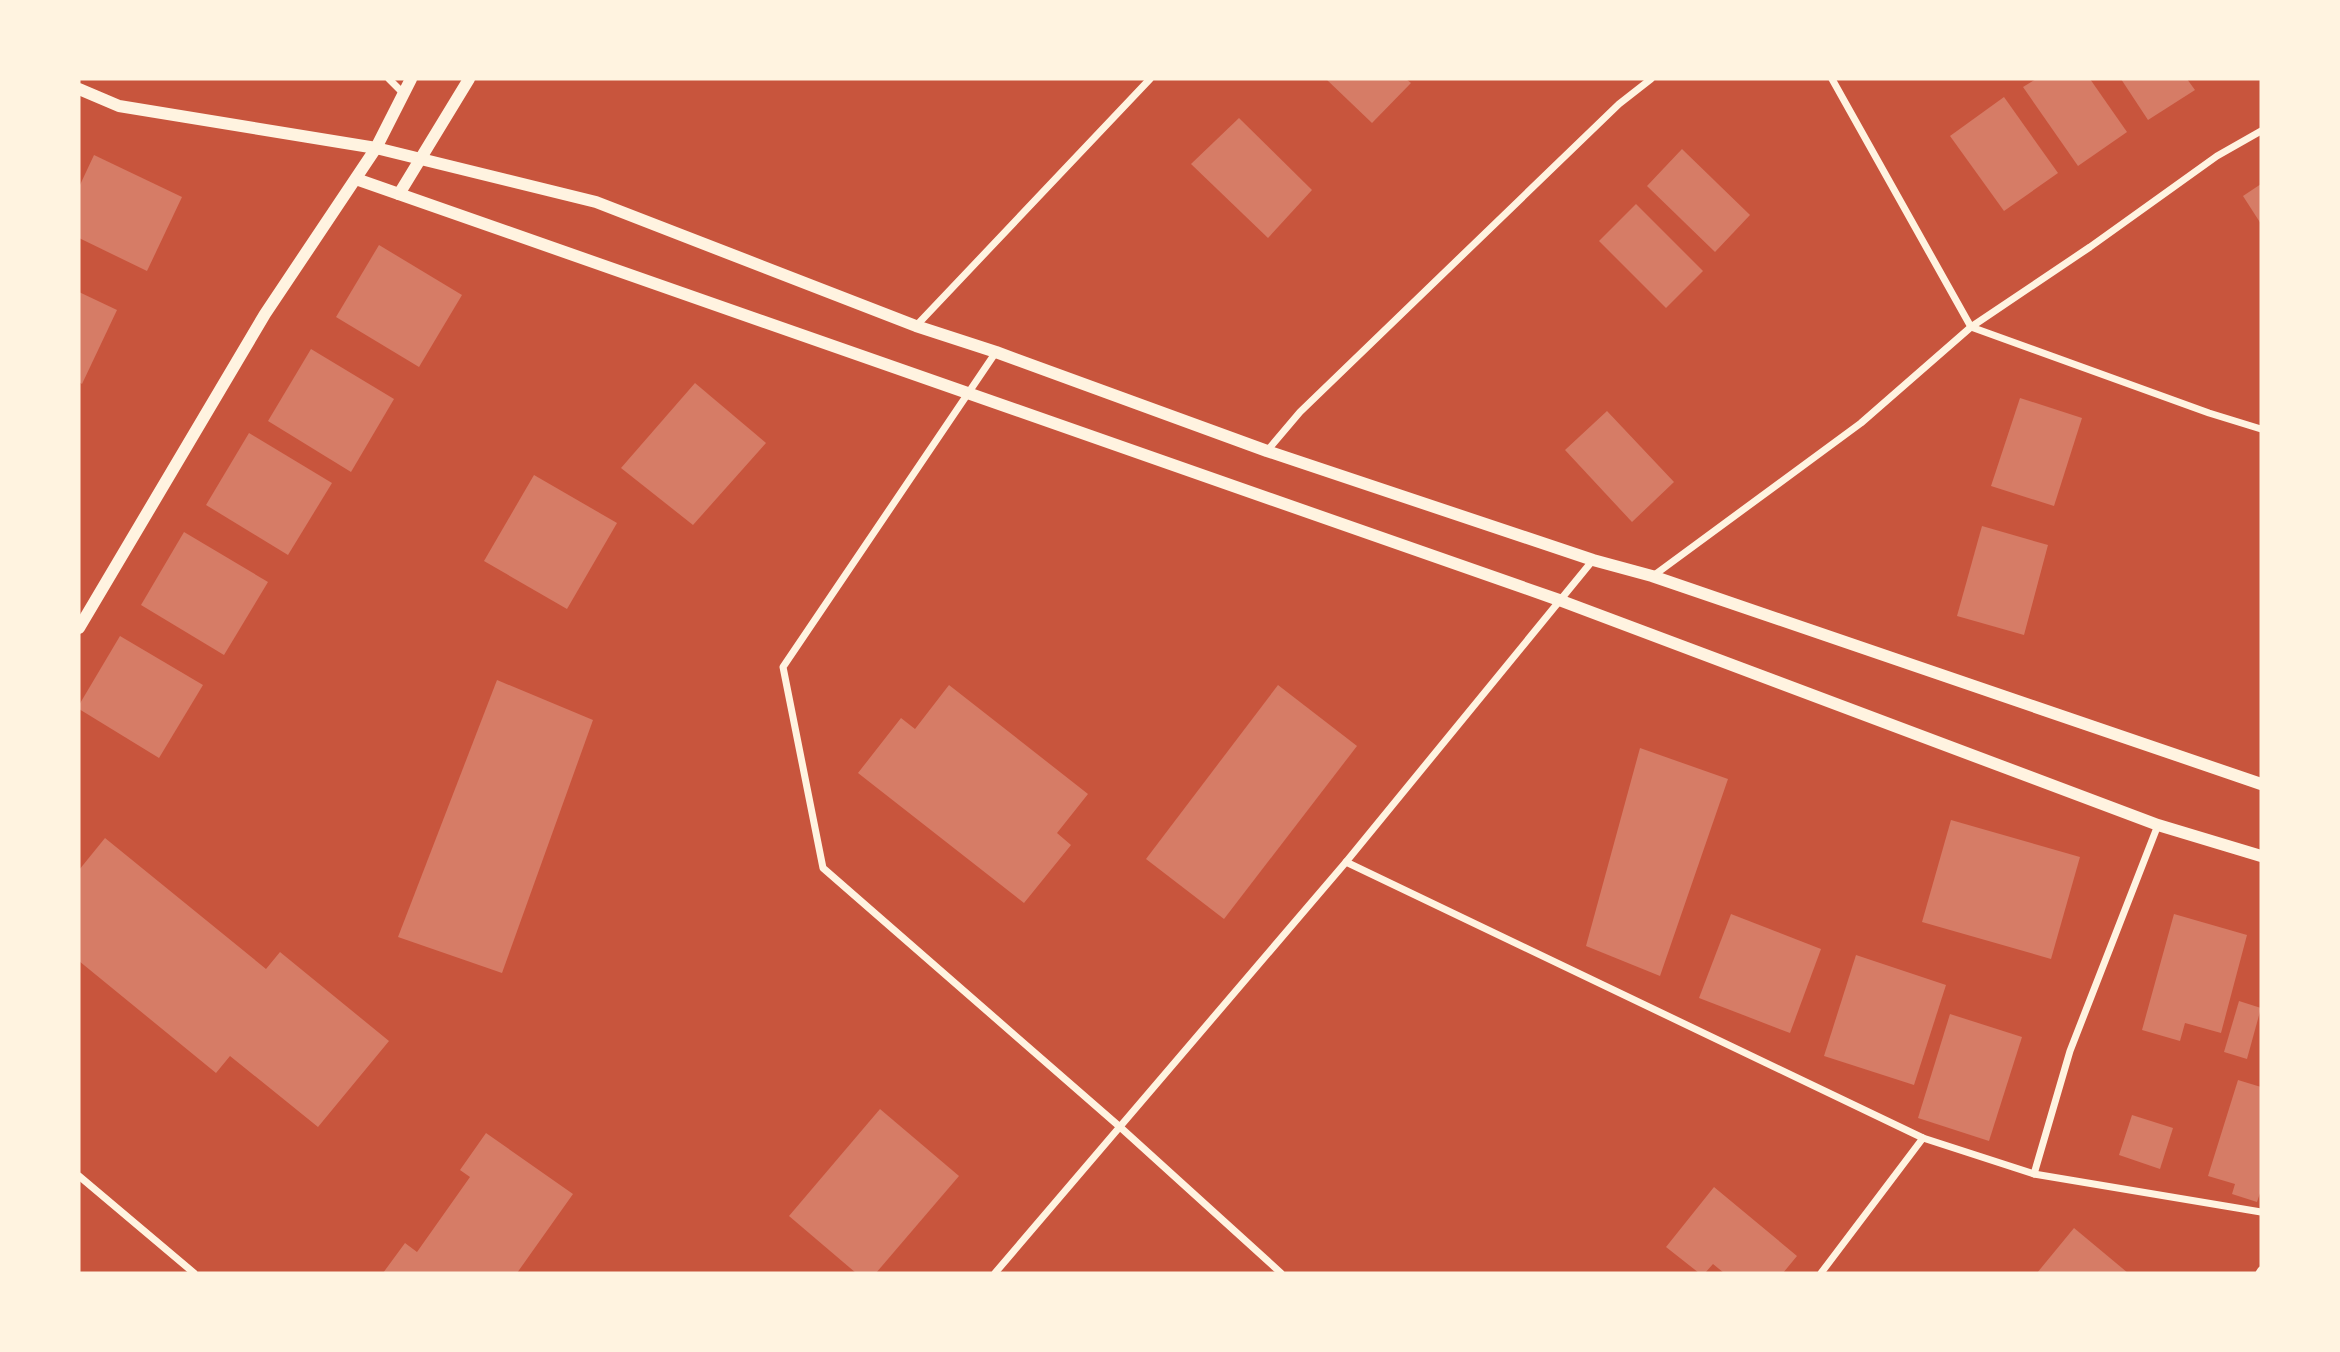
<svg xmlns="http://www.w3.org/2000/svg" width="2340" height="1352" font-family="Figtree,sans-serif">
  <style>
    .building { fill: #d67c66 }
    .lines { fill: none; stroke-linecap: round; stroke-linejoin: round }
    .minor { stroke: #fff3e0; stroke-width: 7 }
    .tertiary { stroke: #fff3e0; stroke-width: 12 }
  </style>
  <rect width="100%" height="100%" fill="#c8553d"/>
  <g class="building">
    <path d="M1326 79H1406L1411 83 1372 123Z"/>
    <path d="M2036 79H2090L2127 132 2078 166 2023 87Z"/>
    <path d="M2121 79H2187L2195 90 2148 120Z"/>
    <path d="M2004 97 2058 173 2004 211 1950 136Z"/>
    <path d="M1239 118 1312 190 1268 238 1191 164Z"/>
    <path d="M1682 149 1750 215 1715 252 1647 186Z"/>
    <path d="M94 155 182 197 147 271 79 238V187Z"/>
    <path d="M2261 184V224L2243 196Z"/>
    <path d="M1636 204 1703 271 1666 308 1599 241Z"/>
    <path d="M379 245 462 295 419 367 336 317Z"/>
    <path d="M79 292 117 310 82 384 79 382Z"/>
    <path d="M311 349 394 399 351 472 268 421Z"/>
    <path d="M695 383 766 443 693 525 621 468Z"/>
    <path d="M2020 398 2082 418 2054 506 1991 486Z"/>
    <path d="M1607 411 1674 482 1632 522 1565 450Z"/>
    <path d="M249 433 332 483 288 555 206 505Z"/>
    <path d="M534 475 617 523 567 609 484 561Z"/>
    <path d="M1982 526 2048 545 2024 635 1957 616Z"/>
    <path d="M184 532 268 582 224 655 141 605Z"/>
    <path d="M120 636 203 685 159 758 79 709V705Z"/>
    <path d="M497 680 593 720 502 973 398 937Z"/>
    <path d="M949 685 1088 794 1057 833 1071 845 1024 903 858 773 901 718 915 729Z"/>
    <path d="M1278 685 1357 746 1224 919 1146 859Z"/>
    <path d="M1640 748 1728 779 1660 976 1586 946Z"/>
    <path d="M1951 820 2080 857 2051 959 1922 922Z"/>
    <path d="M105 838 266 969 280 952 389 1041 318 1127 230 1056 216 1073 79 961V870Z"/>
    <path d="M1731 914 1821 949 1790 1033 1699 998Z"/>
    <path d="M2174 914 2247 935 2221 1033 2185 1023 2180 1041 2142 1030Z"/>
    <path d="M1856 955 1946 985 1914 1085 1824 1056Z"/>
    <path d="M2239 1001 2261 1008 2247 1059 2224 1052Z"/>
    <path d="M1950 1014 2022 1037 1989 1141 1918 1118Z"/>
    <path d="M2238 1080 2261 1087V1190L2257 1202 2232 1194 2235 1184 2208 1176Z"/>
    <path d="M880 1109 959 1176 876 1273H856L789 1216Z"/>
    <path d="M2132 1115 2173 1128 2160 1169 2119 1155Z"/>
    <path d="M486 1133 573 1194 517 1273H383L405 1243 417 1252 470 1177 460 1170Z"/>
    <path d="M1714 1187 1797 1256 1783 1273H1724L1713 1264 1705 1273H1699L1666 1247Z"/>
    <path d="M2074 1228 2128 1273H2037Z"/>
  </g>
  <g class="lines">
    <g class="minor">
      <path d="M389 79 403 93"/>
      <path d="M1832 79 1971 327 2209 413 2261 429"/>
      <path d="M916 326 1150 79"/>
      <path d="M996 352 783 667 823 868 1120 1127 1281 1273"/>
      <path d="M1267 451 1300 412 1619 104 1651 79"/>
      <path d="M1653 576 1861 423 1971 327 2090 247 2217 156 2261 131"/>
      <path d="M1346 862 1923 1138 2034 1174 2261 1212"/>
      <path d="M2034 1174 2070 1051 2158 825"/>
      <path d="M79 1176 194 1273"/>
      <path d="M995 1273 1346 862 1593 560"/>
      <path d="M1821 1273 1923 1138"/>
      <path d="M2259 1273 2261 1270"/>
    </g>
    <g class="tertiary">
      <path d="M79 89 119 106 376 148 596 202 916 326 996 352 1267 451 1593 560 1652 576 2261 784"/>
      <path d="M356 179 1559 600 2158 825 2261 856"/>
      <path d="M399 194 469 79"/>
      <path d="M79 628 265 314 376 148 411 79"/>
    </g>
  </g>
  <rect width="2340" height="1352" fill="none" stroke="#fff3e0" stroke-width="161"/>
</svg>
